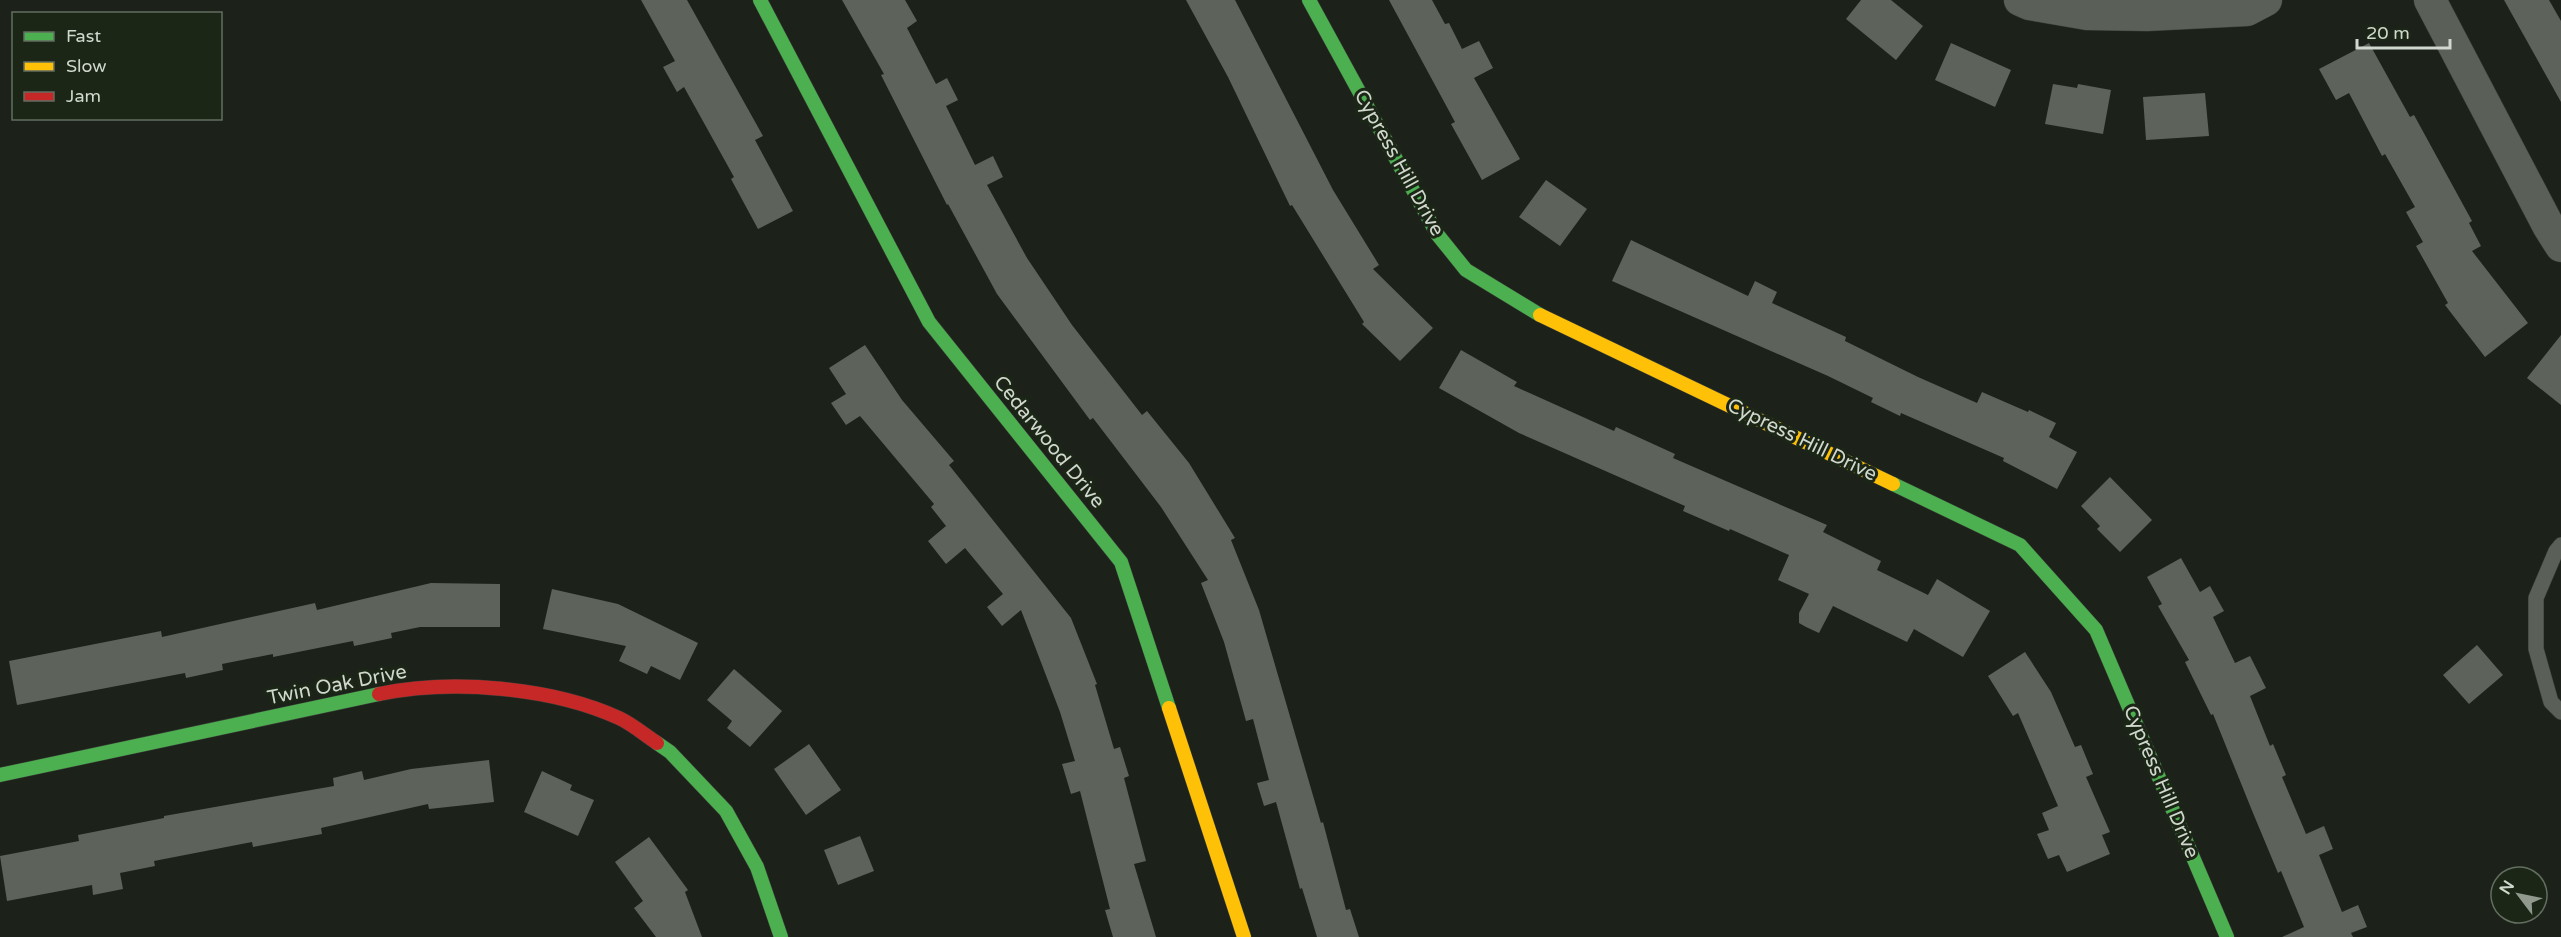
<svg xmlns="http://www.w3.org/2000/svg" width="2561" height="937" font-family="'Varela Round',sans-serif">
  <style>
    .building { fill: #5d625b }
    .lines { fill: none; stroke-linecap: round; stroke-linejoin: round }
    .lane-casing { stroke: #3a3e37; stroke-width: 16 }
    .street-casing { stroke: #3a3e37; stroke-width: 33 }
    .fast-casing { stroke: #3a3e37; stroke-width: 15 }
    .slow-casing { stroke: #3a3e37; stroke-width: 15 }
    .jam-casing { stroke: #3a3e37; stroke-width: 15 }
    .lane { stroke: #5a5f57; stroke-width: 15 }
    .street { stroke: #5a5f57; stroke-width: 32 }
    .fast { stroke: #4caf50; stroke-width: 14 }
    .slow { stroke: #ffc107; stroke-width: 14 }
    .jam { stroke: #c62828; stroke-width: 14 }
    .labels { text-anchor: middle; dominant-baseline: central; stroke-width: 6; stroke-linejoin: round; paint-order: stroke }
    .street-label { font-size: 20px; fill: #d0d7cd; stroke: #1b2617 }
  </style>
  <rect width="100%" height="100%" fill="#1c221a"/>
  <g class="building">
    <path d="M641 0H687L763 136 755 140 793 211 758 229 731 179 734 177 684 87 677 92 663 67 675 61Z"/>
    <path d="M842 0H905L917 21 907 28 936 84 947 78 958 100 946 106 975 165 993 156 1003 177 987 185 1027 258 1072 325 1142 415 1147 411 1189 463 1235 538 1231 540 1259 610 1321 823 1323 822 1346 910 1350 909 1359 937H1317L1302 888 1300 889 1276 802 1264 806 1257 783 1269 780 1253 719 1246 721 1224 642 1201 583 1208 580 1161 507 1093 418 1090 420 997 294 948 204 947 205 881 75 884 74Z"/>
    <path d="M1186 0H1235L1333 190 1379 265 1373 269 1433 328 1400 361 1362 324 1364 322 1292 205 1290 206 1228 77Z"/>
    <path d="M1389 0H1432L1445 24 1449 23 1462 49 1479 41 1493 68 1474 78 1520 159 1482 180 1451 124 1455 122Z"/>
    <path d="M1861 0H1891L1923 26 1896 60 1846 19Z"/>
    <path d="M2504 0H2549L2561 21V102Z"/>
    <path d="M1951 43 2011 70 1995 107 1935 80Z"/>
    <path d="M2369 43 2410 117 2414 115 2472 221 2469 223 2481 246 2472 251 2528 323 2485 357 2445 305 2448 303 2416 246 2423 242 2406 212 2415 207 2385 154 2382 156 2349 93 2336 100 2319 69Z"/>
    <path d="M2053 84 2077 88 2078 84 2111 90 2103 134 2045 124Z"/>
    <path d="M2205 93 2209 136 2146 140 2143 97Z"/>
    <path d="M1546 180 1587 209 1560 246 1519 217Z"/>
    <path d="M1631 240 1748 296 1755 281 1777 292 1772 303 1846 337 1845 341 1918 377 1977 403 1982 392 2028 412 2029 410 2056 423 2049 437 2077 452 2057 489 2003 461 2004 458 1901 413 1900 416 1871 402 1873 398 1828 376 1612 281Z"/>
    <path d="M2561 335V405L2527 378Z"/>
    <path d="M865 345 902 400 954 461 949 465 1071 618 1097 684 1095 685 1114 749 1120 747 1129 776 1124 778 1146 861 1134 864 1156 937H1113L1105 910 1110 909 1080 791 1071 794 1062 764 1075 761 1060 712 1021 610 1002 626 987 607 1003 594 965 548 946 564 928 541 946 526 931 507 934 504 860 416 846 425 831 403 846 394 829 368Z"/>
    <path d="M1461 350 1517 382 1514 386 1614 431 1616 427 1675 454 1673 458 1827 525 1823 532 1881 561 1877 570 1928 595 1937 579 1990 611 1963 657 1914 629 1907 642 1833 606 1819 633 1806 627 1799 623V613L1809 594 1778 580 1789 555 1730 529 1729 531 1683 511 1685 506 1519 433 1439 388Z"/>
    <path d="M2110 477 2152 520 2120 552 2097 529 2100 526 2081 506Z"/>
    <path d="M2181 558 2200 592 2210 586 2224 611 2213 617 2235 663 2250 656 2266 688 2250 696 2270 746 2273 744 2286 775 2282 777 2306 834 2324 826 2333 849 2319 855 2342 912 2358 905 2367 927 2351 933 2353 937H2282L2304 927 2281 871 2278 873 2253 813 2213 714 2211 715 2185 662 2189 660 2158 606 2162 604 2147 577Z"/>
    <path d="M431 583 500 584V627H420L391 633 392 638 354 646 353 641 273 657V654L222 664 223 670 186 678 185 673 17 705 9 661 161 631 162 637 315 603 317 610Z"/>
    <path d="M552 589 618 604 698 643 680 680 651 666 647 674 619 661 626 646 543 629Z"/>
    <path d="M2477 645 2503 675 2469 704 2443 675Z"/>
    <path d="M2025 652 2051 692 2075 747 2081 745 2093 774 2086 777 2110 832 2102 835 2110 854 2067 872 2059 855 2048 859 2037 834 2049 830 2042 813 2058 806 2018 713 2013 716 1988 676Z"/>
    <path d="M734 669 782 711 750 747 727 728 732 721 707 700Z"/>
    <path d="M809 744 841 790 806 815 774 769Z"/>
    <path d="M489 760 494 802 429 809 428 804 321 828 322 834 253 847 252 842 154 861 155 866 120 873 123 889 93 895 92 885 7 901 0 856 79 841 78 835 164 818V816L334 786 333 778 362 771 364 780 411 769Z"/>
    <path d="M542 771 572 785 570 790 594 800 578 836 524 812Z"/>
    <path d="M860 836 874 871 838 885 824 850Z"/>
    <path d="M649 837 688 890 685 892 702 937H656L634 908 643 901 615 862Z"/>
  </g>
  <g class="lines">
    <g class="lane-casing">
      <path id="lane" d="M2561 545 2556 551 2536 598V649L2551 702 2561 712"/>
    </g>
    <g class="street-casing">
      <g id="street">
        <path d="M2020 0 2029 4 2087 14 2147 15 2247 10 2266 0"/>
        <path d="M2430 0 2549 227 2561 246"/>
      </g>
    </g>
    <g class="fast-casing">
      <g id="fast">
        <path d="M760 0 929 322 1121 562 1169 708"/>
        <path d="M1309 0 1437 234 1466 270 1540 315"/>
        <path d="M1893 484 2020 545 2096 630 2227 937"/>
        <path d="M657 743 670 752 726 811 757 867 781 937"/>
        <path d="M0 775 379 694"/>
      </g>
    </g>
    <g class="slow-casing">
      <g id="slow">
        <path d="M1540 315 1893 484"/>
        <path d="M1169 708 1244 937"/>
      </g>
    </g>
    <g class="jam-casing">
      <path id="jam" d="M379 694C452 679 551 687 619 718 632 724 645 735 657 743"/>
    </g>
    <use href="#lane" class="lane"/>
    <use href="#street" class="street"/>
    <use href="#fast" class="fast"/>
    <use href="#slow" class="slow"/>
    <use href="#jam" class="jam"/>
  </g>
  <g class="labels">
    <g class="street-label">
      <text transform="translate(1399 163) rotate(61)">Cypress Hill Drive</text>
      <text transform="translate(1802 440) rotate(26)">Cypress Hill Drive</text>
      <text transform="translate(1049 442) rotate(51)">Cedarwood Drive</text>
      <text transform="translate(337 685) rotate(-11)">Twin Oak Drive</text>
      <text transform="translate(2161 782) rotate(67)">Cypress Hill Drive</text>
    </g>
  </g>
  <rect x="12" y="12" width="210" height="108" fill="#1b2617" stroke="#636d60" stroke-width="1.5"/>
  <rect x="24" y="32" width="30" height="9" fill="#4caf50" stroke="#636d60" stroke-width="1.5"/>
  <text x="66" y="42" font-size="18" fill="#d0d7cd">Fast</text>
  <rect x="24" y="62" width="30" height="9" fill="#ffc107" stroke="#636d60" stroke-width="1.5"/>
  <text x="66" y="72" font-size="18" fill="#d0d7cd">Slow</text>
  <rect x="24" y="92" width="30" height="9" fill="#c62828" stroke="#636d60" stroke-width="1.5"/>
  <text x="66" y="102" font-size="18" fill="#d0d7cd">Jam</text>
  <g transform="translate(2519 895) rotate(302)"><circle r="28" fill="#1b2617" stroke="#636d60" stroke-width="1.5"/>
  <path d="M0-4.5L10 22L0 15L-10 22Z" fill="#91988e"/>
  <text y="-9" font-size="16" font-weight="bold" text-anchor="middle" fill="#d0d7cd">N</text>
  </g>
  <path d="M2357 39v9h93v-9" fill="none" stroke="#d0d7cd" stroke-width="3"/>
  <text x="2366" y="39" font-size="18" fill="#d0d7cd" stroke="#1b2617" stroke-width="4.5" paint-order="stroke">20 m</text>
</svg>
